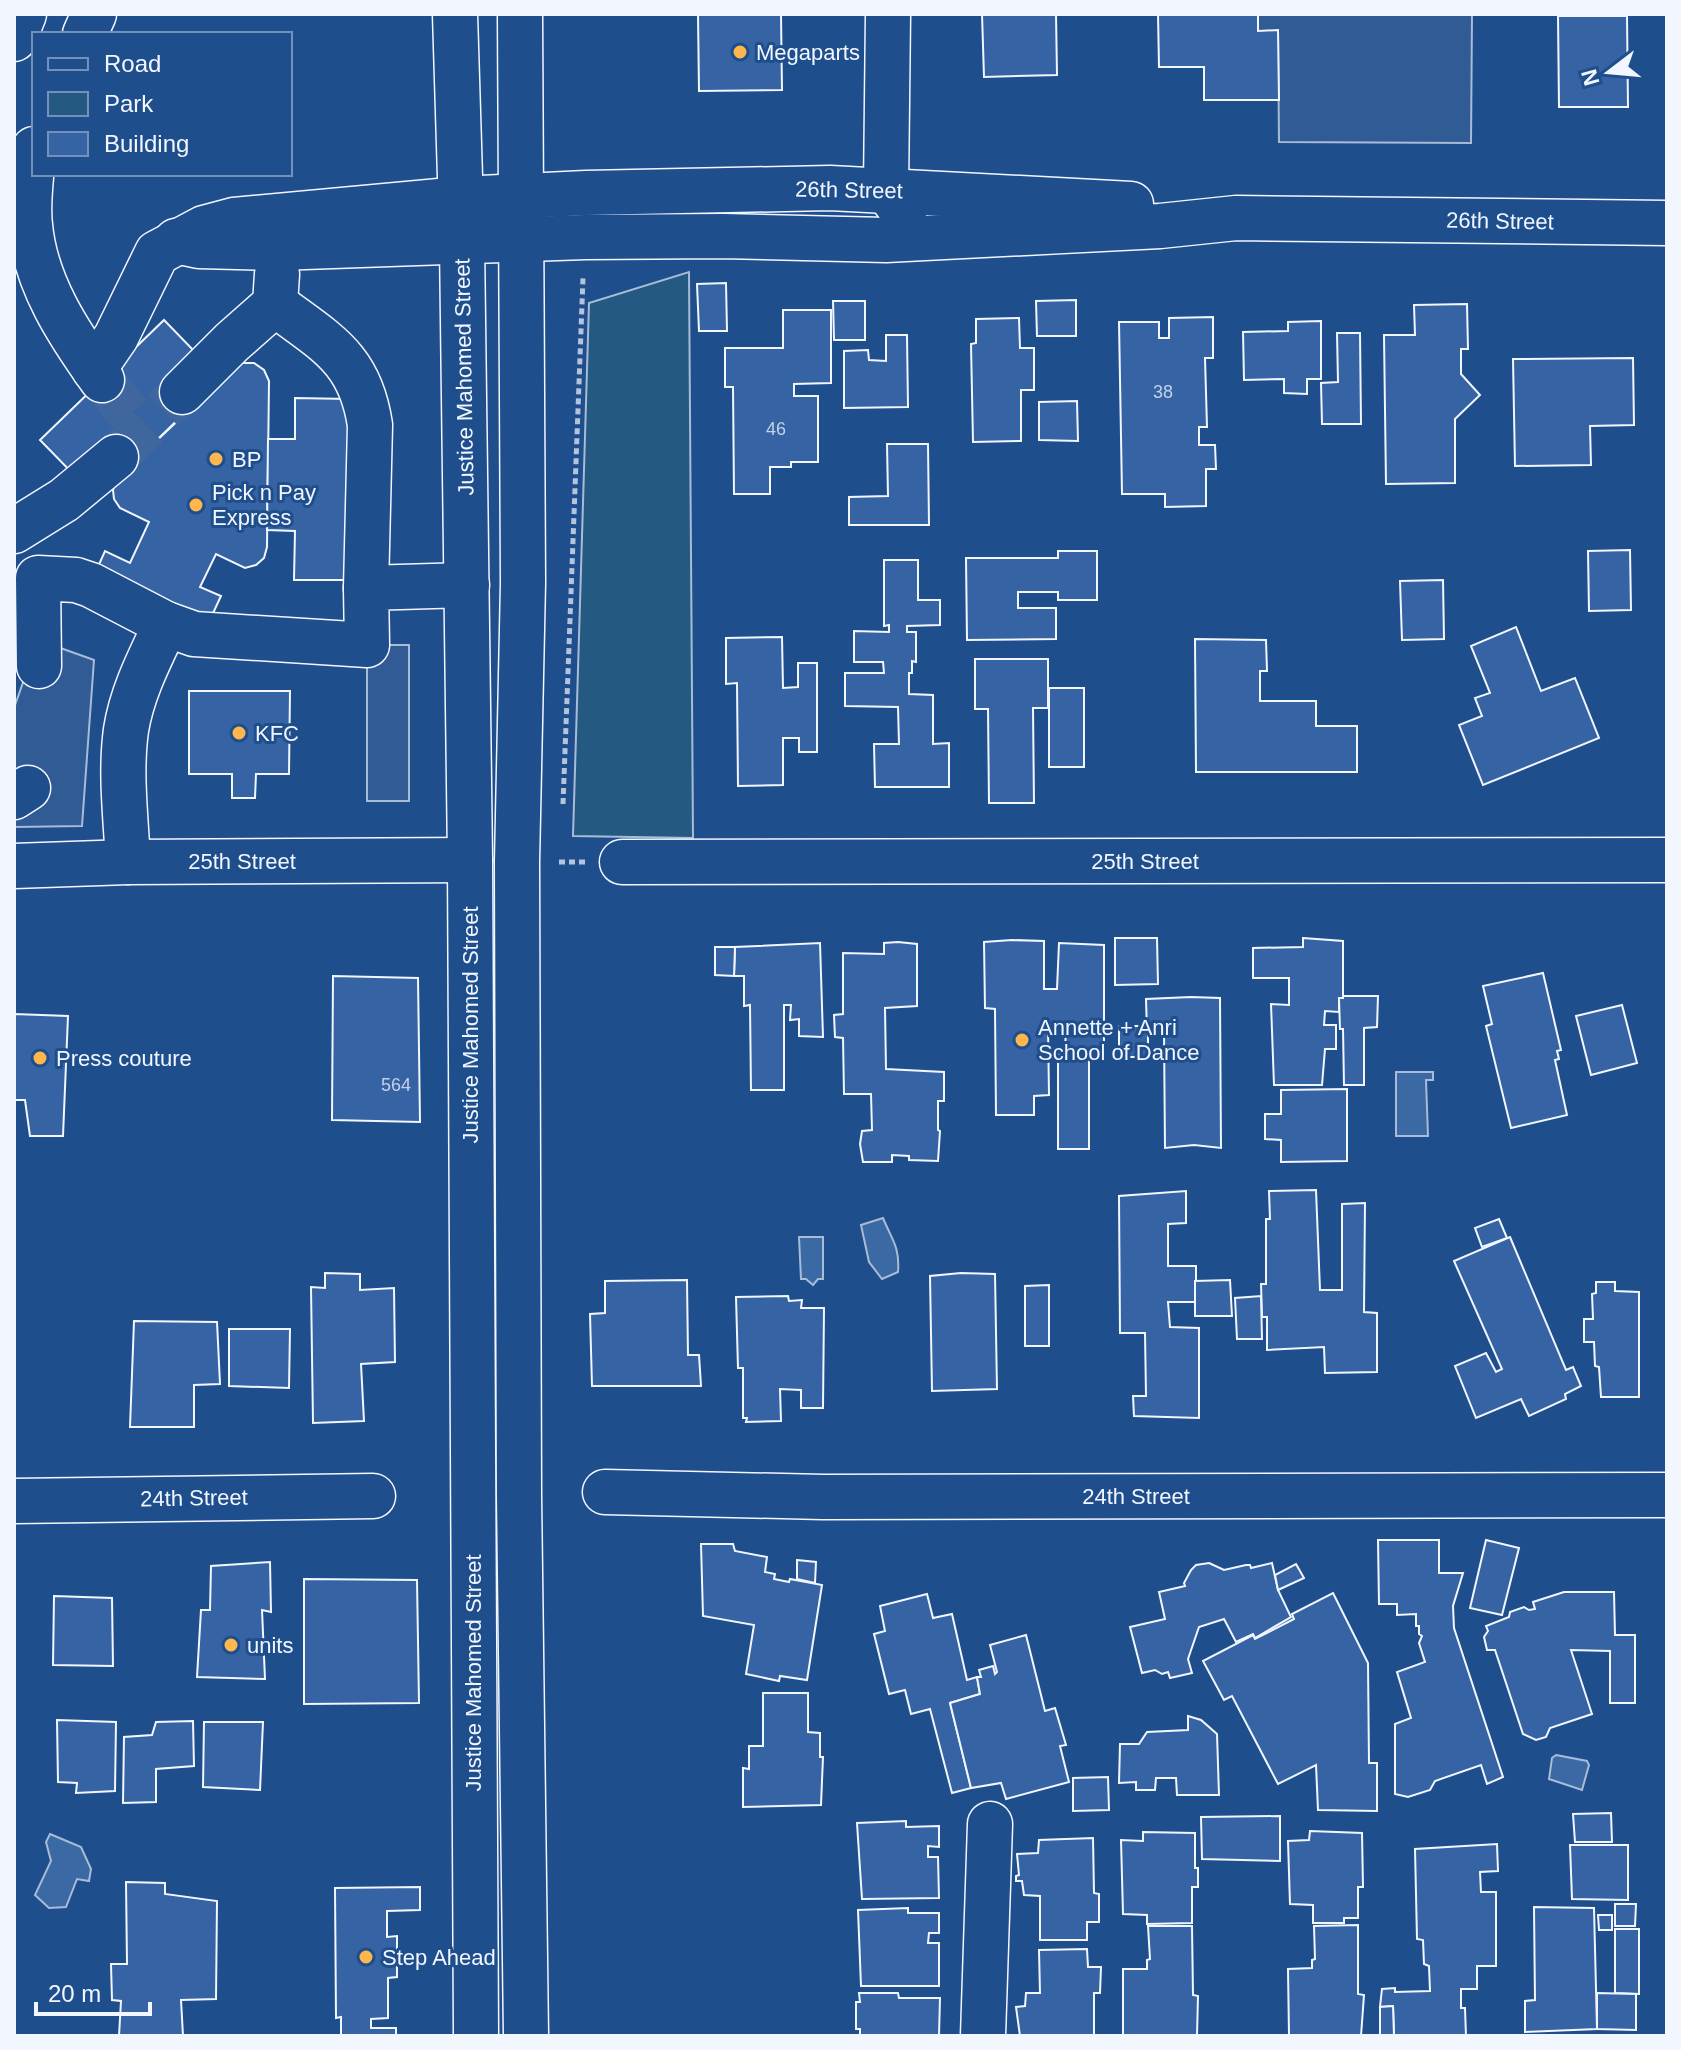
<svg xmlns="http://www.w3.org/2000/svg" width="1681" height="2050" font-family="Helvetica,sans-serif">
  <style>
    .green { fill: #245a82; stroke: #a8bbd7; stroke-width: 2 }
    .parking { fill: #305b95; stroke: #a8bbd7; stroke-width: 2 }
    .water { fill: #3b69a3; stroke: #a8bbd7; stroke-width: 2 }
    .building { fill: #3563a3; stroke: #f2f6ff; stroke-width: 2 }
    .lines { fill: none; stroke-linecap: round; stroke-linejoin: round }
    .minor-tunnel { stroke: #3f679d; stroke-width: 44; stroke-dasharray: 44 22; stroke-linecap: butt }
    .minor-casing { stroke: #f2f6ff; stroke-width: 47 }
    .major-casing { stroke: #f2f6ff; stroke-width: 47 }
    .path { stroke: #b3c4dc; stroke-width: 5; stroke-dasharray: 6 4; stroke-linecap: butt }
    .minor { stroke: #1f4e8c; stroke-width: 44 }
    .major { stroke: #1f4e8c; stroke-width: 44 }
    .poi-dot { fill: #ffb74d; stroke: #1f4e8c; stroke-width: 3 }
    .labels { text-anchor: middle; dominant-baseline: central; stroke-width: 6; stroke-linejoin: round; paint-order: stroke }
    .number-label { font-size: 18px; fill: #c3d1e8 }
    .poi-label { font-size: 22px; fill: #f2f6ff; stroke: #1f4e8c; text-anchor: start }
    .street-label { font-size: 22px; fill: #f2f6ff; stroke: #1f4e8c }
  </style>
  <rect width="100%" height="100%" fill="#1f4e8c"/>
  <path class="green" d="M689 272 693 838 573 836 589 303Z"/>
  <g class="parking">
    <path d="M1258 14H1472L1471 143 1279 142 1278 31H1258Z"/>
    <path d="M38 640 94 660 82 826 14 827V708Z"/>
    <rect x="367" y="645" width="42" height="156"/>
  </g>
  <g class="water">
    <path d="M1396 1072H1433V1080H1426L1428 1136H1396Z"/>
    <path d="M883 1218C892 1240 900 1247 898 1272L882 1279 869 1262 861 1225Z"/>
    <path d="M799 1237H823V1279H818L813 1285 806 1279H801Z"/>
    <path d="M1556 1755 1587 1761 1589 1765 1582 1790 1549 1779 1552 1758Z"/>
    <path d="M50 1834 81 1847 91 1869 89 1881 77 1879 66 1907 49 1908 35 1895 51 1861 46 1842Z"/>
  </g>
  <g class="building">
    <path d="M698 14H781L782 90 699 91Z"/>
    <path d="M982 14H1056L1057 75 984 77Z"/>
    <path d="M1158 14H1258V31L1278 30 1279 100H1204V67H1159Z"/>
    <path d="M1558 16H1627L1628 107H1559Z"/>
    <path d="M726 283 727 331H699L697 284Z"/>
    <path d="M1076 300V336H1037L1036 301Z"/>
    <path d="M833 301H865V340H834Z"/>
    <path d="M1467 304 1468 349H1461V374L1480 395 1455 419V483L1386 484 1384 335H1415L1414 305Z"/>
    <path d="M783 310H831V383L794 384V396H818V462H791V467H770V494H734L733 387H725V348H783Z"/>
    <path d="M1213 317V358H1205L1207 427H1199V445H1215L1216 469H1206V506L1165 507V494H1122L1119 322H1159V338H1169V318Z"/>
    <path d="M1019 318 1020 348H1034V390H1021V441L973 442 971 344 976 343V319Z"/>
    <path d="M164 320 199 356 194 404 127 469 77 478 40 440Z"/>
    <path d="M1321 321V379H1307V394L1284 393V379L1244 380 1243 332 1288 331V322Z"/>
    <path d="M1337 333H1360L1361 424H1322L1321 383 1338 382Z"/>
    <path d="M886 335H907L908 407 844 408V351L868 350 869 360 886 361Z"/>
    <path d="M1633 358 1634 425 1590 426 1591 465 1515 466 1513 359Z"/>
    <path d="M239 363H254L264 370 269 381 267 547 264 558 256 565 245 568 216 554 200 587 221 596 208 624 92 580 105 551 130 563 149 522 120 508 114 499 113 490 117 478Z"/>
    <path d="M295 398 349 399 348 580H294L295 531 267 530 268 439H295Z"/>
    <path d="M1077 401 1078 441 1039 440V402Z"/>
    <path d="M887 444H928L929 525H849V497L888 496Z"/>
    <path d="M1630 550 1631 610 1589 611 1588 551Z"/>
    <path d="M1058 551H1097V600H1058V592H1018V608H1056V639L967 640 966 558H1058Z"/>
    <path d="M884 560H918V600H940V625L907 626V632H916V662L912 661V673H909V694L933 695V744L949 743V787H875L874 744H899L898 707 845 706V673H884L883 662H854V631L889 632V625L884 626Z"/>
    <path d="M1443 580 1444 639 1402 640 1400 581Z"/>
    <path d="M1516 627 1541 691 1575 678 1599 738 1483 785 1459 725 1482 716 1475 698 1490 693 1471 646Z"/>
    <path d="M782 637 783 688 798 687V663H817V752H799V738H783V785L738 786 737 683 726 684V638Z"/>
    <path d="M1195 639 1266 640 1267 671H1260V701H1316V726H1357V772H1196Z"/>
    <path d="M975 659H1048V708H1033L1034 803H989L988 709H975Z"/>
    <rect x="1049" y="688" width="35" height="79"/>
    <path d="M189 691H290L289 774H256L255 798H232V774H189Z"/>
    <path d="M1115 938H1157L1158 984 1115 985Z"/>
    <path d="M1303 938 1343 941V998H1339V1012L1325 1011 1324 1025H1336V1049H1325L1322 1085H1274L1271 1004 1289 1005V978H1253V948L1303 947Z"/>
    <path d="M1012 940 1044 941V989H1057L1059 943 1104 945V1058L1089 1059V1149H1058V1054H1065L1066 1025 1048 1026 1049 1095 1034 1096V1115H996L995 1009 985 1008 984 942Z"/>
    <path d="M898 942 917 944V1006L885 1008 886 1069 944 1072V1101H938V1130L940 1131 938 1161 909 1160V1156L892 1155V1162H863L860 1144 862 1131 872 1130 871 1094H844L843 1038 835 1037 834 1015 843 1014V953L884 954V943Z"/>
    <path d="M820 943 823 1037 799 1036V1019L790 1020 791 1005H784V1090H751L750 1005 744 1006V976H734L735 947Z"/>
    <path d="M715 947H735L734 976 715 975Z"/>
    <path d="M1543 973 1561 1050 1557 1051 1559 1059 1555 1060 1567 1115 1511 1128 1486 1026 1492 1024 1483 986Z"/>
    <path d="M333 976 418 978 420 1122 332 1120Z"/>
    <path d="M1343 996H1378L1377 1027 1364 1028V1085H1344L1343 1029H1340L1339 998H1343Z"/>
    <path d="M1191 997 1220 998 1221 1148 1194 1145 1165 1148 1164 1032 1147 1031 1146 999Z"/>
    <path d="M1622 1005 1637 1063 1591 1075 1576 1016Z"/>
    <path d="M14 1014 68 1016 63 1136H30L25 1100H14Z"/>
    <path d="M1119 1026H1141L1142 1031H1148V1057H1119Z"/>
    <path d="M1347 1089V1161L1281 1162V1140L1265 1139V1114H1281V1090Z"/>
    <path d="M1316 1190 1320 1290H1342V1204L1365 1203 1364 1312 1377 1313V1372L1325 1373 1324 1347 1267 1350V1317H1262L1261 1284H1266V1219H1270L1269 1191Z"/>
    <path d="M1186 1191V1223L1168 1224V1266H1196V1302H1168L1170 1327 1199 1328V1418L1134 1416 1133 1396H1146L1145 1333H1120L1119 1196Z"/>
    <path d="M1499 1219 1507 1238 1482 1247 1475 1228Z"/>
    <path d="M1510 1237 1566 1370 1573 1367 1581 1386 1565 1394 1566 1399 1529 1416 1521 1399 1476 1418 1455 1366 1486 1353 1496 1372 1502 1369 1454 1261Z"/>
    <path d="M325 1273 360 1274V1290L394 1288 395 1362 361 1364 364 1421 313 1423 311 1287 325 1288Z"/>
    <path d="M961 1273 995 1274 997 1389 932 1391 930 1276Z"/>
    <path d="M687 1280 688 1355H699L701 1386H592L590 1314 605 1313V1281Z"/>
    <path d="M1230 1280 1232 1316H1195V1281Z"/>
    <path d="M1596 1282H1615V1291L1639 1292V1397H1601L1599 1367 1595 1366 1594 1342H1584V1319H1593L1592 1294 1596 1293Z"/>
    <path d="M1049 1285V1346H1025V1286Z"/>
    <path d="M788 1296 789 1301 802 1300 801 1308H824L823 1408H801V1390L780 1389 781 1421 746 1422 747 1418H743V1368H738L736 1297Z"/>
    <path d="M1261 1296 1262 1339H1237L1235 1298Z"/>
    <path d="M134 1321 217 1322 220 1384 194 1385V1427H130Z"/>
    <path d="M229 1329H290L289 1388 229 1386Z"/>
    <path d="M1378 1540H1439V1573H1463L1453 1606 1454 1628 1503 1777 1487 1784 1481 1765 1435 1781 1430 1790 1408 1797 1395 1794V1724L1411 1718 1397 1672 1425 1662 1419 1643 1422 1636 1419 1634V1626H1416V1614L1397 1615V1604H1379Z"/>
    <path d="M1486 1540 1519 1548 1502 1615 1470 1608Z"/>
    <path d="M701 1544H733L735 1551 767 1557 765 1572 775 1574 774 1579 789 1582 790 1579 822 1585 807 1680 780 1676 779 1681 746 1674 754 1625 703 1616Z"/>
    <path d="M797 1560 816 1562 815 1583 797 1579Z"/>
    <path d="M270 1562 271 1612 262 1610 265 1679 197 1677 201 1610H210L211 1566Z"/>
    <path d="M1209 1563 1224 1570 1246 1565H1250L1251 1568 1272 1563 1278 1590 1291 1617 1255 1638 1253 1634 1236 1642 1224 1619 1199 1627 1188 1659 1192 1673 1170 1678 1168 1672 1162 1674 1155 1670 1142 1673 1130 1627 1165 1619 1159 1592 1185 1586 1184 1583 1191 1570 1196 1565Z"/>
    <path d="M1296 1564 1304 1578 1278 1590 1275 1575Z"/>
    <path d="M304 1579 417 1580 419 1703 304 1704Z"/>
    <path d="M1564 1592H1614L1615 1635H1635V1703H1610V1651L1571 1650 1592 1714 1550 1728 1546 1737 1536 1740 1523 1734 1495 1650H1487L1484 1637 1488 1631 1486 1626 1509 1617 1510 1612 1524 1607 1529 1610 1535 1609 1533 1602Z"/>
    <path d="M1333 1593 1368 1663 1369 1763H1377V1811L1318 1810 1316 1765 1278 1784 1232 1696 1224 1700 1203 1661 1253 1635 1255 1639 1294 1619 1292 1614Z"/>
    <path d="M927 1594 933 1618 952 1614 967 1680 977 1677 980 1694 950 1703 971 1788 952 1793 930 1709 911 1714 905 1690 889 1694 874 1634 885 1631 880 1606Z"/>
    <path d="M54 1596 112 1598 113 1666 53 1665Z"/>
    <path d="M1026 1635 1045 1711 1055 1708 1066 1745 1060 1746 1069 1782 1006 1799 1001 1783 971 1788 950 1703 980 1694 977 1677H981L979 1670 993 1666 995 1674 997 1672 990 1645Z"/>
    <path d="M763 1693H808V1732L820 1733V1757H823L821 1805 743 1807V1768L749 1769V1746H763Z"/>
    <path d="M1188 1716 1201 1720 1217 1734 1219 1795H1177L1176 1778H1156L1155 1790H1136V1782L1119 1783 1120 1744H1139L1147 1732 1188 1730Z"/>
    <path d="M57 1720 116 1722 115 1791 76 1793 77 1783 58 1782Z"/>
    <path d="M193 1721 194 1766 156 1769V1802L123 1803 124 1737 152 1735 156 1722Z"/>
    <path d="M204 1722H263L260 1790 203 1787Z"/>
    <path d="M1108 1777 1109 1810 1073 1811V1778Z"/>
    <path d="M1611 1813 1612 1842H1575L1573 1814Z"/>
    <path d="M1280 1816V1861L1202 1859 1201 1817Z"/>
    <path d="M906 1821V1827L939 1826V1847L928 1846V1857H938L939 1898 862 1899 857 1823Z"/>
    <path d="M1310 1831 1362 1833 1363 1887H1358V1918H1344V1923H1313V1905L1290 1904 1288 1841 1309 1840Z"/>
    <path d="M1143 1832 1195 1833V1868H1198V1887H1192V1923L1147 1924V1915L1123 1914 1121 1840 1143 1841Z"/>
    <path d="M1093 1838 1094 1893 1099 1894V1922H1087V1940H1040V1896L1024 1895 1022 1881H1016V1876L1019 1875 1017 1854 1038 1853 1039 1840Z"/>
    <path d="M1497 1844 1498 1871 1480 1872 1481 1892H1496V1966H1477V1989H1461V2008H1465L1466 2036H1394L1393 2006 1380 2007 1382 1989 1395 1988V1992L1430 1991 1429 1966 1424 1964 1423 1940 1417 1939 1415 1849Z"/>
    <path d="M1570 1845H1628V1900L1572 1899Z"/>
    <path d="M126 1882 165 1883V1894L217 1901 216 1999 181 2000 183 2036H119L121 2001 112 2000 111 1964H127Z"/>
    <path d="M420 1887V1910L387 1911V1937L397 1936V1977L388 1978V2018L371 2019V2028H396V2036H341V2017L336 2018 335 1888Z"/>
    <path d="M1615 1904H1636L1635 1926H1615Z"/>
    <path d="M1534 1907 1594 1908 1597 2029 1525 2032V2001L1535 2000Z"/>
    <path d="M908 1908V1913H939V1933H929L928 1943H939V1986H861L858 1910Z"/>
    <path d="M1598 1915H1612V1930H1599Z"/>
    <path d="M1358 1925V1994L1364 1995 1361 2036H1289L1288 1969 1312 1968V1960L1315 1959 1314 1926Z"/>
    <path d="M1148 1926H1192L1193 1995 1198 1996 1197 2036H1123V1969H1147V1960L1150 1959Z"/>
    <path d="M1615 1929H1639V1994L1615 1993Z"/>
    <path d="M1087 1949 1088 1967H1101L1100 1993H1094V2036H1020L1016 2007 1025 2006 1026 1993H1040L1039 1950Z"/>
    <path d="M859 1993H898L899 1998H940L939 2036H860V2029H856V2002H860Z"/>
    <path d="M1597 1993 1636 1994V2030L1597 2029Z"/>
    <path d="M1393 2006 1394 2036H1380V2007Z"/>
  </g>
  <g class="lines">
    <g class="minor-tunnel">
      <path d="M102 380 143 431"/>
      <path d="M116 457 182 392"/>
    </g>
    <g class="minor-casing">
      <g id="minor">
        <path d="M888 14 886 189 904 214"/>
        <path d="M33 151C32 175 27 201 30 225 35 283 69 334 102 380"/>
        <path d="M176 241 199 246 276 248 585 237 723 236 886 240 1160 226 1236 218 1667 223"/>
        <path d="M275 304C325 342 360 357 370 425L366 588"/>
        <path d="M94 369 116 337 157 253 204 228 234 220 461 199 586 193 830 188 1131 204"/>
        <path d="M182 392 232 342 275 304 277 274"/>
        <path d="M14 531 64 500 116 457"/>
        <path d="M39 666 38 578 76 580 91 585 166 624 194 634 367 645 366 588 467 585"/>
        <path d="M14 797 28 788"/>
        <path d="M128 862C126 819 120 773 126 730 132 692 150 658 166 624"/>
        <path d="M622 862 1667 860"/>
        <path d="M14 866 128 862 470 860"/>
        <path d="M605 1492 823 1497 1667 1495"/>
        <path d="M14 1501 373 1496"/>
        <path d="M983 2036 990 1824"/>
      </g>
    </g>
    <g class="major-casing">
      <g id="major">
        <path d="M455 14 462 243 470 860 476 2036"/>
        <path d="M520 14 523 583 517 862 519 1495 526 2036"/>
        <path d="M85 34 94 14"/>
        <path d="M14 39 24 14"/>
        <path d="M14 194 34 149"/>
      </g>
    </g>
    <g class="path">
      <path d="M563 804 583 278"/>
      <path d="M559 862H585"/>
    </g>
    <use href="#minor" class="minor"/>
    <use href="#major" class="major"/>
  </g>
  <g class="poi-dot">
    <circle cx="740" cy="52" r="8"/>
    <circle cx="216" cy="459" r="8"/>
    <circle cx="196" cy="505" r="8"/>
    <circle cx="239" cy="733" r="8"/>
    <circle cx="1022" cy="1040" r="8"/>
    <circle cx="40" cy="1058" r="8"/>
    <circle cx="231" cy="1645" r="8"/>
    <circle cx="366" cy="1957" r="8"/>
  </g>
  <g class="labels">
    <g class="number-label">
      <text x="1163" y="392">38</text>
      <text x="776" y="429">46</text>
      <text x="396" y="1085">564</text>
    </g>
    <g class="poi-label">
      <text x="756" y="52">Megaparts</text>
      <text x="232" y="459">BP</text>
      <text x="212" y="492">Pick n Pay<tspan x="212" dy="25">Express</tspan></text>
      <text x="255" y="733">KFC</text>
      <text x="1038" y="1027">Annette + Anri<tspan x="1038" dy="25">School of Dance</tspan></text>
      <text x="56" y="1058">Press couture</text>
      <text x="247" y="1645">units</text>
      <text x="382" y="1957">Step Ahead</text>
    </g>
    <g class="street-label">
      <text transform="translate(849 190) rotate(1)">26th Street</text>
      <text transform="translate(1500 221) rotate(1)">26th Street</text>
      <text transform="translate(464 377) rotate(-91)">Justice Mahomed Street</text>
      <text x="242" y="861">25th Street</text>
      <text x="1145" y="861">25th Street</text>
      <text transform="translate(470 1025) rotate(-90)">Justice Mahomed Street</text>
      <text x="1136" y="1496">24th Street</text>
      <text transform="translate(194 1498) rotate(-1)">24th Street</text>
      <text transform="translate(473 1673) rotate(-90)">Justice Mahomed Street</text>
    </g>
  </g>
  <rect width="1681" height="2050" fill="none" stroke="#f2f6ff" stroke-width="32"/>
  <rect x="32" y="32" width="260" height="144" fill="#1f4e8c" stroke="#7391ba" stroke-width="2"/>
  <rect x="48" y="58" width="40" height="12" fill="#1f4e8c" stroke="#7391ba" stroke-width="2"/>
  <text x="104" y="72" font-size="24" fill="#f2f6ff">Road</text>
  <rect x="48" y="92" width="40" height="24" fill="#245a82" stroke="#7391ba" stroke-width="2"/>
  <text x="104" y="112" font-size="24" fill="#f2f6ff">Park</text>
  <rect x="48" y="132" width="40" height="24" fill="#3563a3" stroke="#7391ba" stroke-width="2"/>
  <text x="104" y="152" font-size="24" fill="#f2f6ff">Building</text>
  <g transform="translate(1609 72) rotate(254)" stroke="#1f4e8c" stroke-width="6" paint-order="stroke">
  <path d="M0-6L14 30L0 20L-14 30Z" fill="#f2f6ff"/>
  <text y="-12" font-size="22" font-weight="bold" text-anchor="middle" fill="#f2f6ff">N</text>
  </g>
  <path d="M36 2002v12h114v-12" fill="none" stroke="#f2f6ff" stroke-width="4"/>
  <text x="48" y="2002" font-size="24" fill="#f2f6ff" stroke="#1f4e8c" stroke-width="6" paint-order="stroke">20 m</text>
</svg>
